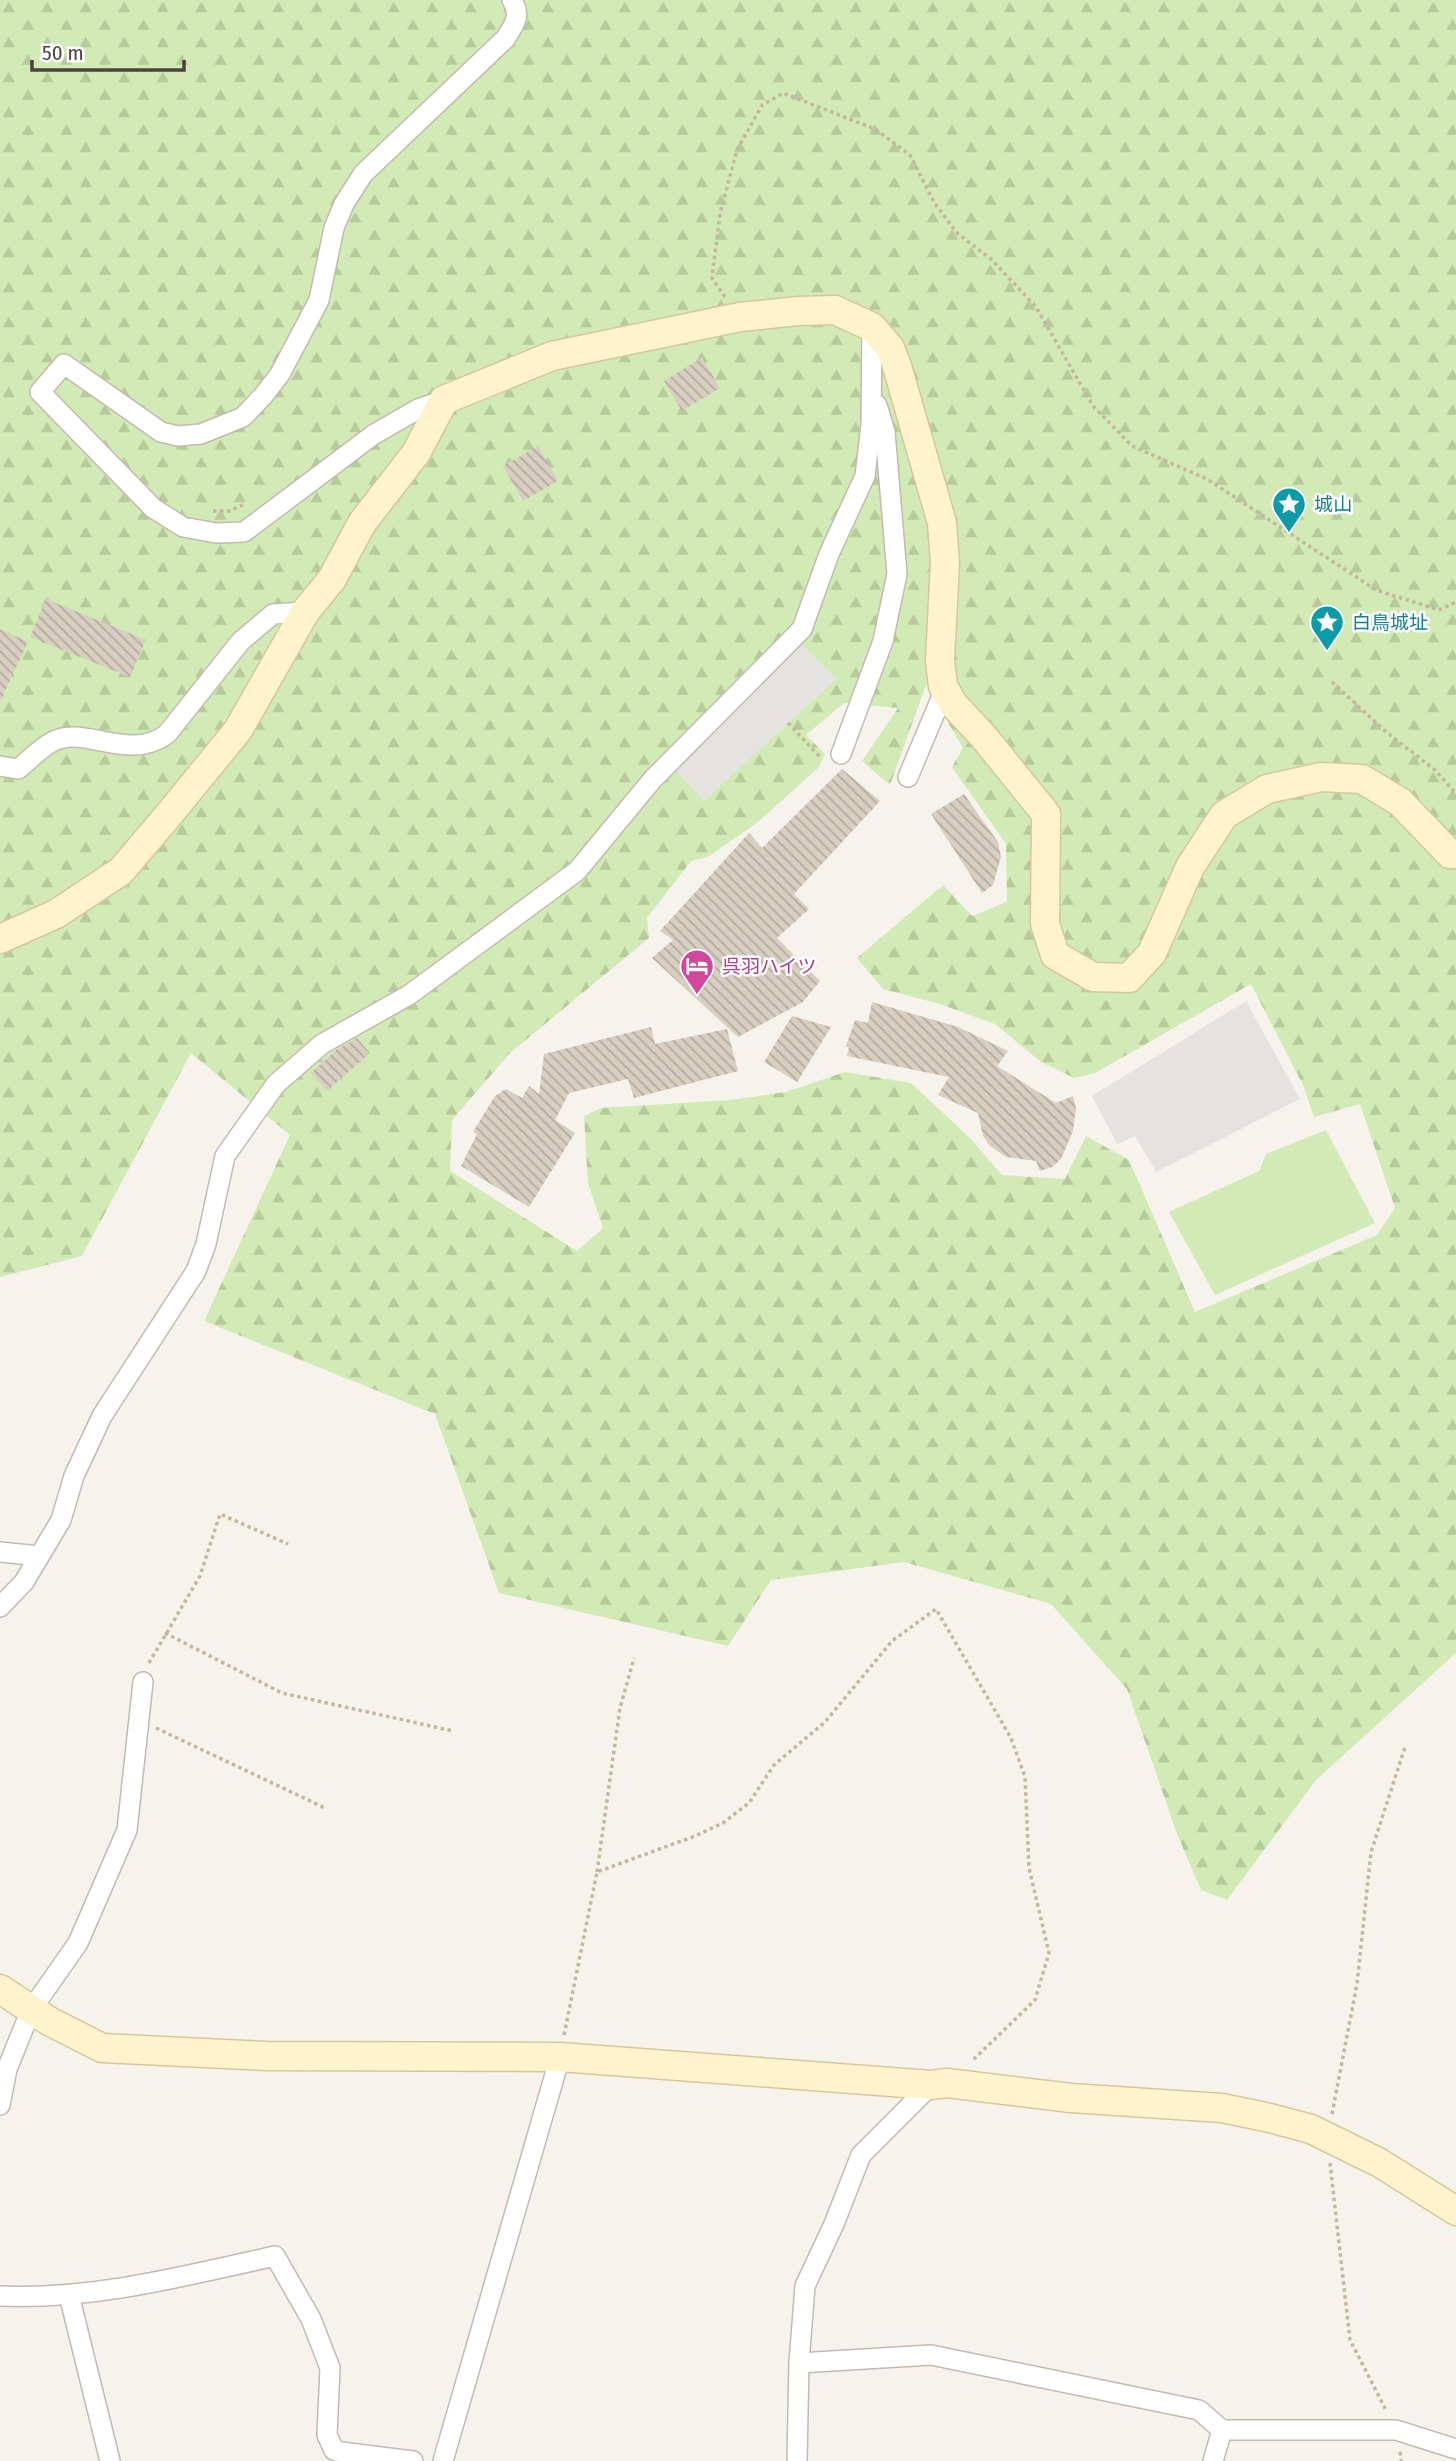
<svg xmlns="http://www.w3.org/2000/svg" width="1456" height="2461" font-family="'Fira Sans Condensed','Noto Sans JP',sans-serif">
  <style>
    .green { fill: #d2eab5 }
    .forest { fill: url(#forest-firs); fill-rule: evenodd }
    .parking { fill: #e5e3e0 }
    .building { fill: url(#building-back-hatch) }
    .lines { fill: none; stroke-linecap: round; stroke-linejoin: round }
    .street-casing { stroke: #c2bbae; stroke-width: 22 }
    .secondary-casing { stroke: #d6c79b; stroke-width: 31 }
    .path { stroke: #c4b79f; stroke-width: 3.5; stroke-dasharray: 3.5 3.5; stroke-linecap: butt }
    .street { stroke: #fff; stroke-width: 19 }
    .secondary { stroke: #fff3cd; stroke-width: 28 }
    .labels { text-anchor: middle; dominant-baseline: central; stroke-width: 5; stroke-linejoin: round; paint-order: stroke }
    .culture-label { font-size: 19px; fill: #0d838f; stroke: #fff; text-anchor: start }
    .hotel-label { font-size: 19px; fill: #b23c85; stroke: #fff; text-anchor: start }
  </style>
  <defs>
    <pattern id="forest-firs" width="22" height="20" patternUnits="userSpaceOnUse" patternTransform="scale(1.75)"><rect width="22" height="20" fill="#d2eab5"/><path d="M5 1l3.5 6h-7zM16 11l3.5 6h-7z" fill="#b6ca9c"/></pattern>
    <pattern id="building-back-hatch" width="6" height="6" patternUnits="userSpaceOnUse" patternTransform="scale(1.75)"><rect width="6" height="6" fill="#d8cfc1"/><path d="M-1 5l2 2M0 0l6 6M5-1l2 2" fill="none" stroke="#b1aa9e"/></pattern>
  </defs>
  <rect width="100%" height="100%" fill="#f6f3ec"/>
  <path class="green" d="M1326 1130 1375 1223 1215 1295 1169 1212 1259 1171 1266 1154Z"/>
  <path class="forest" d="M0 0H1456V1653L1316 1780 1227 1900 1201 1890 1177 1834 1127 1689 1051 1604 904 1562 771 1580 728 1646 499 1593 435 1414 204 1321 290 1135 191 1053 82 1256 0 1277ZM799 642 836 679 704 800ZM926 685 963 748 952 767 1006 844 1007 902 972 916 943 885 857 958 883 989 940 1004 995 1024 1041 1062 1074 1078 1095 1073 1251 984 1303 1085 1314 1117 1360 1104 1395 1208 1377 1235 1195 1312 1129 1160 1086 1136 1065 1179 1002 1175 971 1139 911 1083 845 1072 786 1092 730 1100 601 1108 584 1116 588 1183 603 1228 577 1251 450 1171 452 1120 510 1053 649 938 647 918 691 861 708 857 758 822 819 767 825 754 806 735 844 703 898 708 862 761 890 785Z"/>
  <g class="parking">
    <path d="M799 642 836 679 704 801 672 767Z"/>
    <path d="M1246 1001 1300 1099 1156 1172 1135 1136 1117 1144 1092 1096Z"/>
  </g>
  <g class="building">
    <path d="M702 358 720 388 682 411 664 381Z"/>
    <path d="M538 446 558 481 523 501 503 466Z"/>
    <path d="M46 599 146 640 130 677 30 637Z"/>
    <path d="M0 629 28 642 0 702Z"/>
    <path d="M842 769 880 801 794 894 809 909 777 938 820 981 803 1002 738 1037 652 958 673 940 660 931 749 833 762 848Z"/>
    <path d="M964 794 998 842 1001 857 993 885 982 893 931 814Z"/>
    <path d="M872 1002 958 1027 1008 1051 997 1066 1056 1103 1073 1096 1076 1108 1073 1131 1061 1159 1052 1167 1040 1171 1036 1161 1006 1157 990 1146 983 1136 978 1113 938 1095 949 1077 847 1056 849 1047 846 1046 855 1020 868 1023Z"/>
    <path d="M792 1016 831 1027 797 1082 764 1062Z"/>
    <path d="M651 1027 655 1044 727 1029 738 1071 634 1098 628 1079 569 1093 555 1120 575 1133 529 1207 461 1166 477 1134 473 1132 495 1096 506 1089 522 1098 529 1086 539 1094 544 1054Z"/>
    <path d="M357 1038 370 1053 327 1091 311 1073 336 1050Z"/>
  </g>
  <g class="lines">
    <g class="street-casing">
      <g id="street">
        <path d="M444 400 418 409 373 435 244 532 216 533 183 527 153 508 40 392 64 364 161 432 178 436 201 434 243 417 263 396 280 374 319 300 334 228 344 204 363 174 505 39C514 25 522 16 512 0"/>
        <path d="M841 754 883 641 897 574 885 432 877 405"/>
        <path d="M0 766 18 769C29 761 40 748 52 742 83 724 129 763 167 734L241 641 273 614 305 612"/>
        <path d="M908 777 945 689"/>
        <path d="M0 1552 39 1556"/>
        <path d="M0 1607 24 1582 61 1520 74 1476 102 1416 196 1271 206 1244 225 1156 276 1084 322 1044 409 995 577 871 653 779 802 629 829 554 865 476 871 425 872 327"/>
        <path d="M0 2105 7 2069 31 2010 78 1943 127 1830 143 1682"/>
        <path d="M69 2295 110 2461"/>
        <path d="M0 2296C93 2300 185 2276 275 2256L311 2319 330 2368 327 2435 334 2450 341 2452 413 2461"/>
        <path d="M799 2363 931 2355 1199 2410 1222 2430H1396L1456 2449"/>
        <path d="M443 2461 560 2057"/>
        <path d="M797 2461 799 2363 805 2286 834 2224 861 2155 931 2085"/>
        <path d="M1213 2461 1222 2430"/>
      </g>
    </g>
    <g class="secondary-casing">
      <g id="secondary">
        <path d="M0 939 56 914 121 871 171 812 238 730 305 612 332 579 362 523 416 453 444 400 552 356 740 317 799 311 835 310 872 327 890 348 897 366 942 523 945 562 940 661 943 686 953 704 983 736 1046 814 1045 924 1055 955 1093 977 1129 978 1152 953 1190 867 1224 815 1267 789 1321 777 1362 779 1400 802 1450 854H1456"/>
        <path d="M0 1989 49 2021 102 2048 266 2056 560 2057 931 2085 947 2083 1071 2098 1222 2108 1270 2118 1311 2129 1380 2163 1456 2211"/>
      </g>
    </g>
    <g class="path">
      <path d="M725 297 712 278 720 214 737 150 762 105 783 93 875 129 910 155 935 204 958 234 991 259 1036 307 1093 406 1132 446 1207 479 1376 590 1439 610 1456 602"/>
      <path d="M213 511H230L246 503"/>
      <path d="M1332 682 1385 731 1435 770 1456 794"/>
      <path d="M788 723 821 758"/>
      <path d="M165 1633 282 1693 453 1731"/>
      <path d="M149 1663 200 1576 220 1514 288 1544"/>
      <path d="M156 1728 325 1808"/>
      <path d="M597 1872 620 1708 634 1658"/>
      <path d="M564 2035 597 1872 695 1836 723 1823 749 1803 774 1765 825 1722 892 1641 936 1609 1011 1738 1025 1777 1029 1868 1049 1953 1035 2000 972 2061"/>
      <path d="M1332 2114 1357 1984 1371 1852 1405 1747"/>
      <path d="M1330 2163 1350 2340 1387 2412"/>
      <path d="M1400 2452 1401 2461"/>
    </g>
    <use href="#street" class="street"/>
    <use href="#secondary" class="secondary"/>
  </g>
  <defs>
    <g id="sight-pin" transform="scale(1.75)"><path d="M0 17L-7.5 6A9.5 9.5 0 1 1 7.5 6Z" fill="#0f9aa8" stroke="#fff"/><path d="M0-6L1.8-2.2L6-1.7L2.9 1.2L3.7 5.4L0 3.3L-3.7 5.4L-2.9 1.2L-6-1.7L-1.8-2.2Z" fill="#fff"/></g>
    <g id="hotel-pin" transform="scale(1.75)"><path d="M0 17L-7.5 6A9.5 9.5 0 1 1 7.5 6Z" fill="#d1479c" stroke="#fff"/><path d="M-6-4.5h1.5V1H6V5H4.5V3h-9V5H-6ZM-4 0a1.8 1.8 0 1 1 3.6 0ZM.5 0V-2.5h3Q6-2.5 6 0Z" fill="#fff"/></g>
  </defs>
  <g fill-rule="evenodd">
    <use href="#sight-pin" x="1289" y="504"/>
    <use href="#sight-pin" x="1327" y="622"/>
    <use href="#hotel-pin" x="697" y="966"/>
  </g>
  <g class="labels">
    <g class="culture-label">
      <text x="1314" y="504">城山</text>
      <text x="1352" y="622">白鳥城址</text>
    </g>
    <g class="hotel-label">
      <text x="722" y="966">呉羽ハイツ</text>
    </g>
  </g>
  <path d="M32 60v10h152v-10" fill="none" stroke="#4b4439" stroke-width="3.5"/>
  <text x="42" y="60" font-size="21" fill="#4b4439" stroke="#ffffff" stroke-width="5" paint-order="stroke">50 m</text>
</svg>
